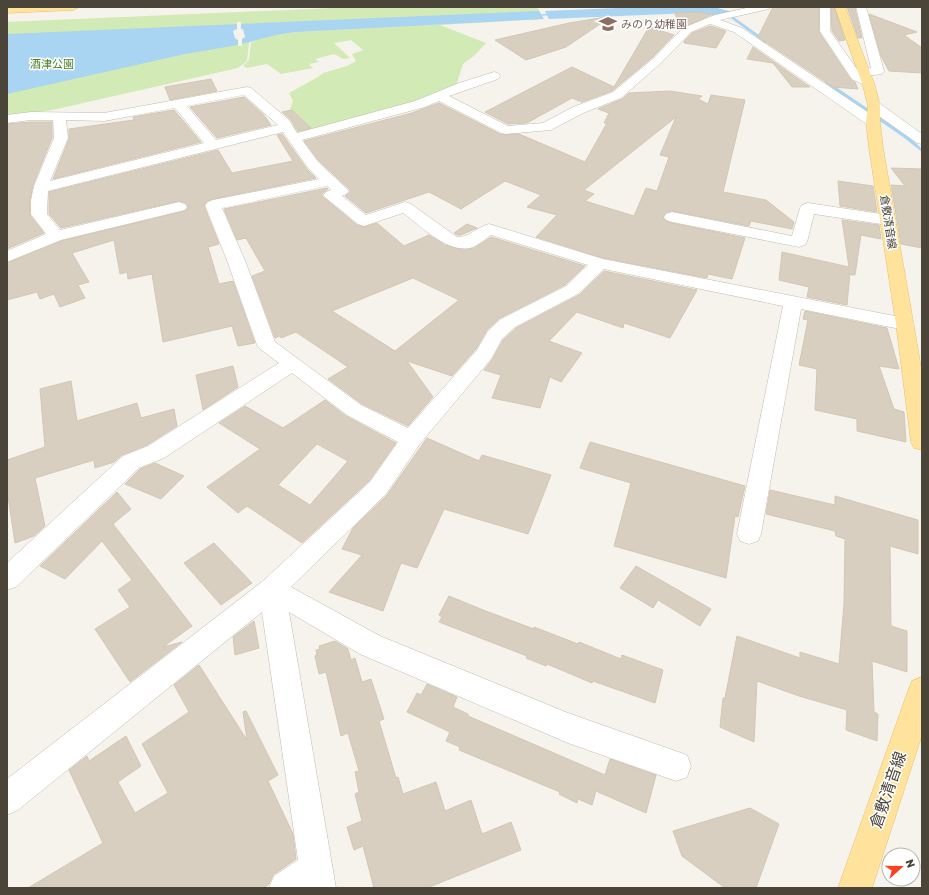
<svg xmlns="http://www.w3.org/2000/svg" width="929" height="895" font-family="Rubik,'Noto Sans JP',sans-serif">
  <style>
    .green { fill: #d2eab5 }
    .water { fill: #a9d4f2 }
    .pier { fill: #f6f3ec }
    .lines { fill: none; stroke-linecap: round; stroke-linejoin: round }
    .stream { fill: #a9d4f2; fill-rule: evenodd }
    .building { fill: #d8cfc1; stroke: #d3c7b4; fill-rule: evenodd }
    .minor-casing { stroke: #c2bbae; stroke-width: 1 }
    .major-casing { stroke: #e6c16a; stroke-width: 1 }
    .minor { fill: #fff; fill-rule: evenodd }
    .major { fill: #ffe39c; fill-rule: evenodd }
    .labels { text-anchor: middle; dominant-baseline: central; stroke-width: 3; stroke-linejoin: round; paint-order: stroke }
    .far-education-label { font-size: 11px; fill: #785e54; stroke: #fff; text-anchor: start }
    .far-park-label { font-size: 11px; fill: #4a7f2a; stroke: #fff }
    .far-street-label { font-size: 11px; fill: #4b4439; stroke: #fff }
    .near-street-label { font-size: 16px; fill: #4b4439; stroke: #fff }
  </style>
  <rect width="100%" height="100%" fill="#f6f3ec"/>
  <path class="green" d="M356 7H537L544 19 440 25 486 43 475 55 463 64 456 86 414 103 305 133C298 133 295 132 293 125L301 118 290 109 293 101 289 93 318 77 323 73 347 66 356 61 352 54 363 50 351 40 334 43 350 58 343 59 334 54 315 59 319 62 309 64 313 68 281 74 267 64 247 68 243 66 249 60 251 43 258 39 249 43 247 61 238 68 57 109 7 117V22Z"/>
  <g class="water">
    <path d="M643 7H714L732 12 718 16 691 13 549 19 545 11Z"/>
    <path d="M538 11H539L544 19 294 32 276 35 238 45 185 54 7 94V34Z"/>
  </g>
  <path class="pier" d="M237 22H241V29H243L245 37 242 39V45L241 46H238V40L235 38 233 31 237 29Z"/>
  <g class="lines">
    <g class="stream">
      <path d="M725 12H727L767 41V43H765L725 14Z"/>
      <path d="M556 13 557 15 533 16 531 15Z"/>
      <path d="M825 81H827L907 135 922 149V152L903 137 825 83Z"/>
    </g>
  </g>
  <g class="building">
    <path d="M773 7H819V32L851 80 855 82 858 89 833 87 758 37Z"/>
    <path d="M831 7H834L845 40 839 41 832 31Z"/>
    <path d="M847 7 855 8 862 38H858Z"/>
    <path d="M693 12 713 14 680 29 675 13Z"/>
    <path d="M869 14 917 32 904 35 922 48V73L889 71 881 56Z"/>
    <path d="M612 16 566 47 526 60 495 40 569 23Z"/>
    <path d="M710 26 726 31 716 48 684 43V41L692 33Z"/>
    <path d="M649 27 674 35 653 57 612 91 582 102 572 98 527 123 508 124 485 112 572 67 614 87Z"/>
    <path d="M753 47 810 87H792L773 63 747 59Z"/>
    <path d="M211 79 217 91 170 100 165 87Z"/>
    <path d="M670 91 702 96 698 99 708 104 711 95 745 100 723 192 766 200 794 222 792 229 751 221 749 226 672 211 665 213 663 218 666 221 672 223 745 238 732 279 708 274 707 278 603 258 536 237 557 215 527 207 541 195 505 181 461 209 429 192 366 213 345 196 350 192V190L319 161 304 141 412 113 439 103 500 134H519L585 162 607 123H604L609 113 598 109 622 99 629 93ZM676 117 660 155 669 157 657 191 646 188 634 216 585 201 594 194 584 190Z"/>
    <path d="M244 97 263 114 271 125 217 138 190 107Z"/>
    <path d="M174 110 201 142 53 179 69 139V129L134 120 133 117Z"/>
    <path d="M292 110 311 128 298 131 290 119 282 112Z"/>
    <path d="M31 122H52V138L33 185 30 200V215L44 233 7 249V124Z"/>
    <path d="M282 134 307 169 316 178 213 199 207 201 204 206 219 244 208 247 219 284 233 281 255 343 238 346 232 326 163 342 152 274 128 279 127 272 120 274 114 240 72 253 89 282 78 285 85 298 60 307 54 294 40 299 37 292 7 300V263L61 241 185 211 188 208 186 203 179 201 61 228 49 214V192L218 150 232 173 293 161 277 135Z"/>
    <path d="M891 168 922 169V248L901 244 891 185 905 186Z"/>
    <path d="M838 181 873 186 877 212 840 206Z"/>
    <path d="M327 188 328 189 322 194V196L357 225 364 227 377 223 404 246 429 235 445 245 464 250 474 248 491 237 585 266 565 285 500 318 487 330 476 349 452 376 407 361 433 397 408 426 362 404 328 379 348 367 296 332 281 338 280 336 275 338 252 276 265 271 246 238 237 240 224 209ZM413 278 459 300 395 351 332 311Z"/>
    <path d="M842 220 879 225 881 239 861 235 855 275H851L850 273 847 305 807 297 809 287 779 280 782 252 849 267Z"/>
    <path d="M467 224 477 228 461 235H457L454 233Z"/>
    <path d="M604 271 697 290 670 338 624 323 623 328 577 312 549 341 582 353 561 382 550 377 540 408 492 398 501 375 484 370 492 360 503 340 516 328 579 295Z"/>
    <path d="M805 311 887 328 899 369 879 366 894 409 904 412 906 442 857 431V419L815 410 817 369 799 365 808 320 803 319Z"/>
    <path d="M233 366 238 387 203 410 196 375Z"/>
    <path d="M71 381 77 421 137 403 141 418 174 409 177 426 147 445 122 455 114 462 95 468 94 460 35 478 45 526 34 536 15 543 7 490V460L45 447 40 389Z"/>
    <path d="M325 400 346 416 396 443 369 481 302 543 247 506 238 513 207 487 260 449 219 423 245 406 283 428ZM317 444 348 461 310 505 278 485Z"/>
    <path d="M427 438 479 461 482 455 551 475 528 534 444 509 417 568 401 563 383 611 329 592 362 555 342 549 353 528 387 495Z"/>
    <path d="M590 442 745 486 738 517 735 516 726 578 614 546 631 483 580 468Z"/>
    <path d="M155 463 184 476 161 499 125 484 140 469Z"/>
    <path d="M770 490 835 505V496L918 520V554L890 546 891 626 907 631V672L872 661 874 712 878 714 877 741 846 730 847 710 799 696 757 681 754 742 720 727 723 698H725L737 636 800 658V652L839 664 844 604 845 539 836 536 835 531 766 514Z"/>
    <path d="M117 492 131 509 113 524 192 626 163 647 182 642 130 682 95 629 130 607 118 590 132 580 102 541 65 579 40 566Z"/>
    <path d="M214 543 252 583 221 605 184 563Z"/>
    <path d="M636 566 711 609 700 626 658 600 653 608 620 588Z"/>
    <path d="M449 596 483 610 534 629V627L578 644 579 642 621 659 622 655 663 670 655 703 593 681 592 683 547 664 546 666 526 658 527 656 439 622 442 617 439 615Z"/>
    <path d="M254 621 259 648 235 655 233 637Z"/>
    <path d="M335 641 348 649 351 660 355 658 362 682 371 679 384 719 379 721 396 778 398 777 403 794 436 782 445 811 471 800 482 834 511 822 521 850 427 888H374L363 846 354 850 347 827 362 821 355 794 359 792 355 772 359 771 348 733 341 736 326 672 319 674 315 656 317 655 316 650 320 649 319 646Z"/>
    <path d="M199 665 247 740 243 712 246 711 278 775 268 781 293 834 296 859 273 875 269 884 264 888H28L103 843 69 770 87 756 89 761 126 736 141 766 118 782 135 813 168 793 142 744 189 712 174 685Z"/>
    <path d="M427 684 457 697 453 707 468 714V716L605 775 610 759 656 775 646 813 596 791 592 805 578 799 577 803 559 794 560 792 459 750 460 747 446 741 450 732 407 712 417 693 421 695Z"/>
    <path d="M750 808 779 824 756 888H725L682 856 673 831Z"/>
  </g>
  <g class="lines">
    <g class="minor-casing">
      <g id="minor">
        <path d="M751 7H770L769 9 720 20 742 28 878 119 880 122 878 125H868L734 32 710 24 691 32 662 62 621 98 583 113 551 130 506 134 501 133 439 101 425 107 302 140 318 162 346 188 349 191 346 194 342 196 366 215 405 202 411 204 457 237C469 238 477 227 489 224L603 259 905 318 912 320 914 324 912 328 905 330 801 309 761 534 758 541 749 544 740 541 737 534 783 306 604 269 578 294 515 327 502 339 491 359 419 445 386 494 291 587 380 636 568 713 687 755 691 766 687 777 676 781 568 743 360 654 289 612 336 888H269L274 876 298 860 262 612 18 810 7 815V779L263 581 370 482 398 442 347 415 292 373 164 458 139 468 16 587 7 590V563L123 456 148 446 279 363 260 349 257 345 228 263 205 205 208 202 213 200 319 179 308 168 283 132 48 191 47 214 60 230 179 202 185 204 187 207 185 210 61 240 7 262V251L46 234 31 214V200L34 186 54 138 53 120H31L7 123V115L31 112 104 113 247 87 251 88 289 120 297 133 415 101 459 83 494 72 498 73 500 76 498 79 449 96 508 126 543 123 573 107 613 92 654 58 683 28 715 15ZM244 95 278 125 216 140 187 106ZM175 108 204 143 50 181 68 138 66 120 104 121ZM327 186 331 190 326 192 323 195 326 198 358 224 364 226 403 213C420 225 450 256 473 247 479 244 485 239 491 235L588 265 566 286 501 319 488 331 477 350 408 428 361 405 275 342 246 263 222 208Z"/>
        <path d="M821 7H829L830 9V31L859 72 861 70 871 68 856 7H866L884 71 882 74 866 76 874 82 872 85H864L852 79 820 31V9Z"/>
        <path d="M874 102 879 103 922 134V144L917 143 869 109 868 106 869 103Z"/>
        <path d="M808 203 888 215 894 217 896 220 894 223 888 225 814 214 807 242 805 245 799 247 672 222 666 220 664 217 666 214 672 212 792 236 800 208 802 205Z"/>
      </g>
    </g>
    <g class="major-casing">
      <g id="major">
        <path d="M7 7H79L74 10 7 13Z"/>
        <path d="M835 7H845L875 86 880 106V122L883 148 922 373V450L914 448 911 442 896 324 869 148 866 122 868 106 863 86Z"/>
        <path d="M922 677V735L872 888H838L908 691 912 681Z"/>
      </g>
    </g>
    <use href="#minor" class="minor"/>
    <use href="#major" class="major"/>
  </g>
  <defs>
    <g id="school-bare" transform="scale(1.38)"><path d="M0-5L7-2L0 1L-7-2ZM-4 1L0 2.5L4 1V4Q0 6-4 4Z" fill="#8d6e63" stroke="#fff" stroke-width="2.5" paint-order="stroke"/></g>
  </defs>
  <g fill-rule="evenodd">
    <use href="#school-bare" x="608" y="24"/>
  </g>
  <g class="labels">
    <g class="far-education-label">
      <text x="621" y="24">みのり幼稚園</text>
    </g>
    <g class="far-park-label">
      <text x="52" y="64">酒津公園</text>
    </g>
    <g class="far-street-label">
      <text transform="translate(888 222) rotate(81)">倉敷清音線</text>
    </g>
    <g class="near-street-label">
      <text transform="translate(888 790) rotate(-71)">倉敷清音線</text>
    </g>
  </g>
  <rect width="929" height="895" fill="none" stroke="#4b4439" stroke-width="16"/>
  <g transform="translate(901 867) rotate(69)"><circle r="19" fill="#ffffff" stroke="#b7b4b0"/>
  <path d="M0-3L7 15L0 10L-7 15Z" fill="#fc3f1d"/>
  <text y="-6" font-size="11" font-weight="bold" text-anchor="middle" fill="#4b4439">N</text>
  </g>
</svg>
